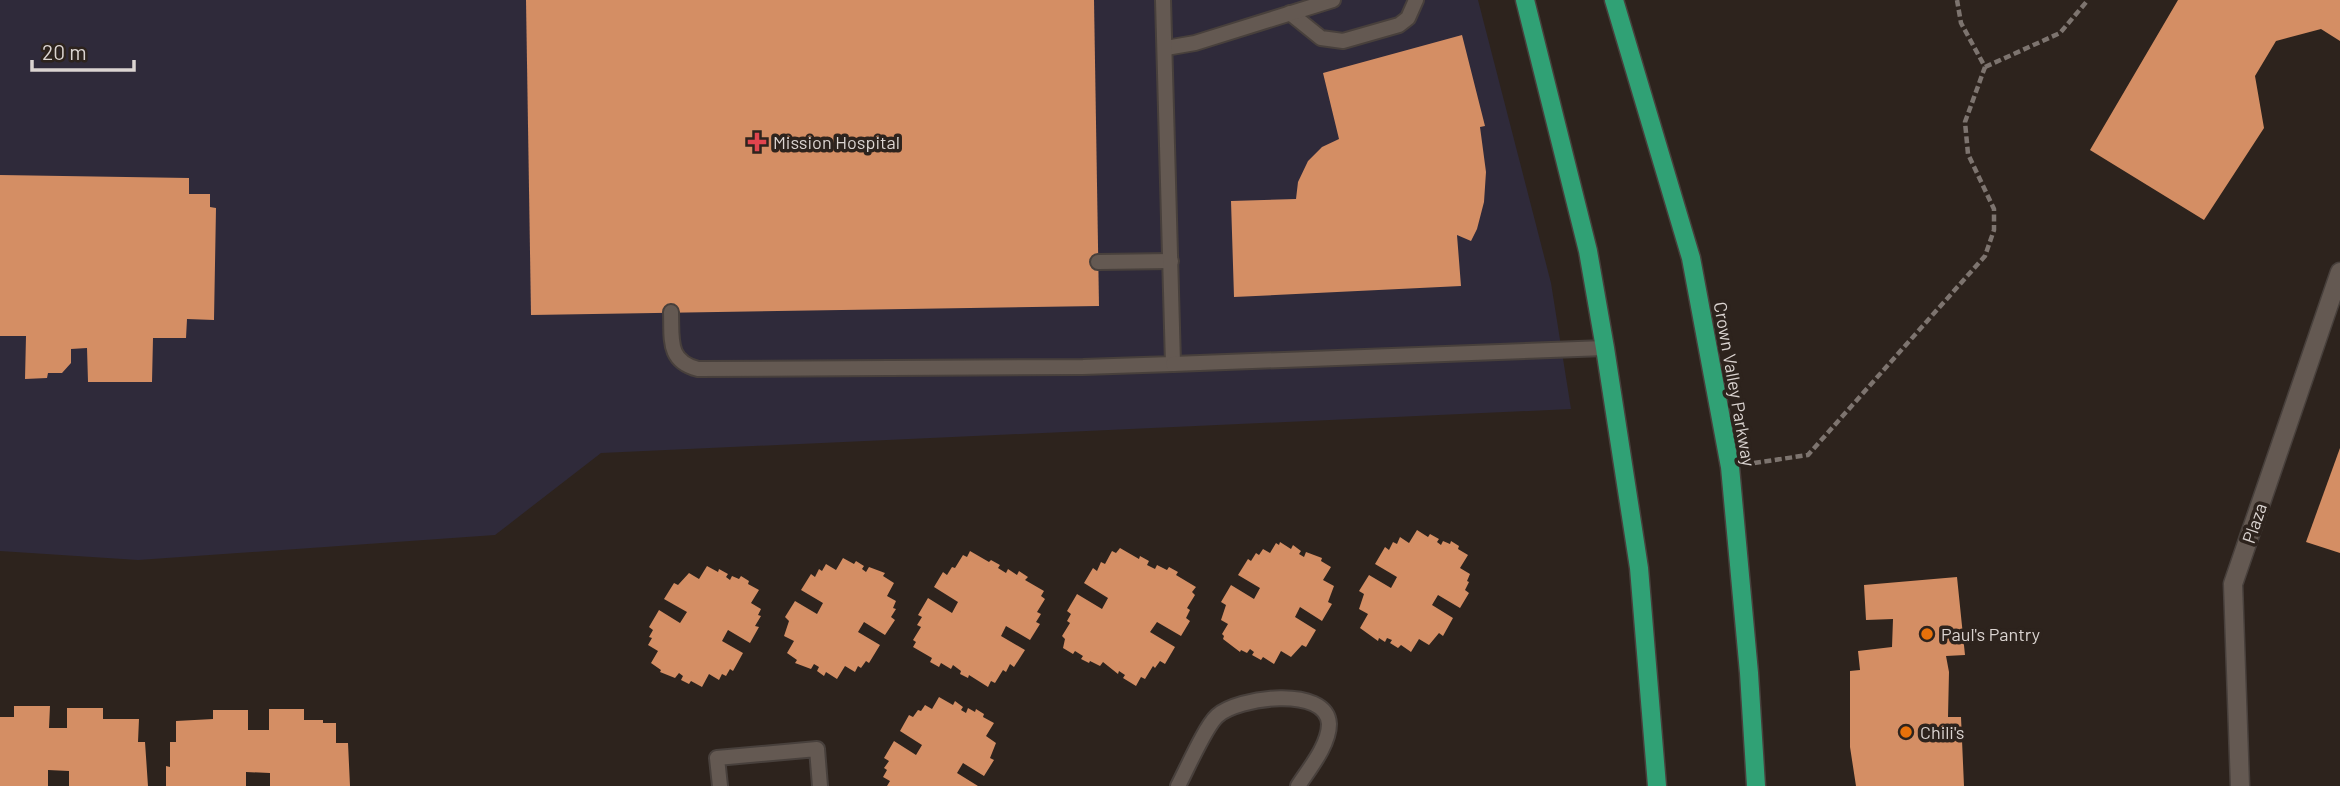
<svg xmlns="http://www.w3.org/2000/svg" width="2340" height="786" font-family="Barlow,sans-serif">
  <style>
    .medical { fill: #2f2a3a }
    .building { fill: #d48e64 }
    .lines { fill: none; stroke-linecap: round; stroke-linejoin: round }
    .service-casing { stroke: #48403c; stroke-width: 18 }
    .minor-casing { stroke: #48403c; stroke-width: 21 }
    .primary-casing { stroke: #48403c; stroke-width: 21 }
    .path { stroke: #7d746f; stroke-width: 4.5; stroke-dasharray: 7 3.5; stroke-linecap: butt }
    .service { stroke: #645952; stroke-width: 14 }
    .minor { stroke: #645952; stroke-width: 18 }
    .primary { stroke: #30a175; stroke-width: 18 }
    .health-dot { fill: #e0444e; stroke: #2d231d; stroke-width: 2.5 }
    .food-dot { fill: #e8710a; stroke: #2d231d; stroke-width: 2.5 }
    .labels { text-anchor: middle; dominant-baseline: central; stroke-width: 7; stroke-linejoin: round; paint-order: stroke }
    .poi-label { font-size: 18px; fill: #dbd4d1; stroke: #2d231d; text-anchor: start }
    .street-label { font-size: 18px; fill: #dbd4d1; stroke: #2d231d }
  </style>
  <rect width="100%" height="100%" fill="#2d231d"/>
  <path class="medical" d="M0 0H1478L1551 283 1571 409 601 453 495 535 138 560 0 551Z"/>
  <g class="building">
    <path d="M526 0H1094L1099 306 531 315Z"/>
    <path d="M2178 0H2340V41L2321 29 2276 41 2255 76 2264 128 2204 220 2090 150Z"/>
    <path d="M1462 35 1485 126 1480 127 1486 172 1484 202 1477 229 1471 241 1457 235 1461 286 1234 297 1231 201 1296 199 1298 182 1308 161 1322 147 1339 139 1323 73Z"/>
    <path d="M0 175 189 178V194H210V207L216 208 214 320 187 319 186 338H153L152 382H88L87 348 71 349V363L62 373H48L47 378 25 379 26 336H0Z"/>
    <path d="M2340 448V553L2306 542Z"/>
    <path d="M1417 530 1428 537 1430 534 1439 539 1437 542 1441 545 1443 541 1450 544 1451 541 1459 546 1458 549 1468 555 1460 568 1470 574 1467 581 1469 582 1465 590 1469 593 1460 608 1438 595 1432 605 1453 618 1443 636 1439 633 1429 645 1419 639 1411 652 1401 645 1398 648 1390 643 1392 640 1387 638 1385 642 1379 638 1378 641 1360 628 1368 614 1359 609 1364 594 1359 591 1369 575 1391 588 1397 577 1375 564 1385 547 1389 550 1393 542 1397 544 1400 537 1409 543Z"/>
    <path d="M1280 542 1291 549 1293 545 1301 551 1299 554 1304 557 1306 552 1322 558 1321 561 1331 567 1323 580 1334 586 1328 602 1332 604 1322 621 1300 607 1295 617 1316 630 1306 647 1302 645 1291 657 1281 651 1274 664 1263 657 1261 660 1252 655 1254 652 1250 649 1247 653 1241 650 1240 652 1223 639 1224 636 1222 634 1228 624 1221 620 1226 605 1221 602 1231 585 1254 599 1260 588 1238 575 1248 559 1251 561 1256 553 1259 555 1263 549 1270 553 1276 543 1279 545Z"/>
    <path d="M1120 548 1139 559 1140 556 1149 561 1147 565 1155 569 1157 565 1167 570 1169 567 1178 572 1176 575 1196 587 1192 592 1195 595 1187 608 1190 610 1186 618 1190 621 1181 636 1157 622 1150 632 1175 647 1165 664 1160 661 1155 668 1153 666 1145 679 1141 677 1136 686 1123 678 1125 675 1119 671 1118 674 1103 662 1100 666 1090 661 1089 663 1081 659 1083 656 1075 651 1073 654 1063 648 1065 639 1062 636 1070 623 1067 621 1071 614 1067 611 1077 594 1102 609 1108 598 1084 583 1093 568 1097 571 1101 562 1105 564 1112 551 1116 553Z"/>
    <path d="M970 551 989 562 991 560 1000 565 998 568 1006 573 1008 569 1017 575 1019 571 1028 577 1025 580 1044 591 1041 596 1045 599 1037 612 1041 614 1036 622 1040 624 1030 640 1006 626 1001 636 1025 650 1014 667 1010 664 1006 672 1003 670 995 683 991 681 988 687 969 675 968 678 960 674 961 671 953 665 951 669 941 663 939 667 930 662 932 658 913 647 916 642 913 640 921 627 917 625 922 617 918 615 928 598 952 613 958 602 934 587 943 572 947 575 952 567 955 568 963 555 967 557Z"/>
    <path d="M843 558 854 564 856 561 864 566 862 569 866 572 869 567 885 573 883 576 894 583 887 596 896 601 893 608 896 609 891 617 895 620 885 635 864 622 858 632 880 645 869 663 866 661 861 668 858 666 855 672 845 666 837 679 826 672 824 676 817 671 819 667 814 664 811 669 795 663 797 660 787 653 794 641 784 636 789 621 785 617 795 601 817 614 823 603 801 590 811 574 815 577 819 569 822 571 826 564 836 570Z"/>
    <path d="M707 566 718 572 719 569 728 574 726 577 730 580 732 576 739 579 741 576 749 581 748 584 759 590 751 603 761 609 758 615 761 616 755 626 759 627 750 643 728 630 722 641 743 653 733 671 730 669 726 676 722 674 719 680 709 674 702 687 691 681 689 684 681 680 683 676 679 673 675 678 660 672 661 670 651 663 658 651 648 645 652 638 649 637 653 630 649 627 659 610 680 623 687 612 664 599 674 583 678 585 689 573 699 579Z"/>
    <path d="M1957 577 1965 655 1946 656 1949 672 1948 717H1961L1964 786H1856L1850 747V671L1860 670 1858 651 1892 647 1893 619 1866 620 1864 585Z"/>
    <path d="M939 697 953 705 955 701 963 707 961 710 966 713 968 708 975 712 976 709 984 714 983 717 994 723 986 736 996 743 990 758 994 760 984 776 963 763 957 773 978 786H887L890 781 883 777 887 770 884 768 889 761 884 758 894 741 916 755 922 745 900 731 909 715 913 717 918 710 921 711 925 705 932 709Z"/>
    <path d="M14 706H50L49 728H67V708H103V719H139L138 742H145L148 786H69V771L48 770V786H0V717H14Z"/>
    <path d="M269 709H304V720H323V723H336V743H348L350 786H270V773L246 772V786H166V766L170 767V742H176V721L213 719V710H248V730H269Z"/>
  </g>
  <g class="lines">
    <g class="service-casing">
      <g id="service">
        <path d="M1290 13 1321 38 1343 41 1399 25 1408 18 1416 0"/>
        <path d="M1166 48 1195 43 1333 0"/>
        <path d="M1098 262 1171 261"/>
        <path d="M671 312C672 339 667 361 698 369L1083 367 1173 364 1163 0"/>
        <path d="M1173 364 1605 348"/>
        <path d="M720 786 717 758 817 749 820 786"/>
        <path d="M1178 786C1187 769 1205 727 1217 716 1237 697 1327 685 1329 724 1329 745 1309 769 1298 786"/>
      </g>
    </g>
    <g class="minor-casing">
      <path id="minor" d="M2240 786 2233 584 2340 272"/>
    </g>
    <g class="primary-casing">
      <g id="primary">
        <path d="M1525 0 1588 251 1605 348 1639 568 1657 786"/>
        <path d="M1614 0 1691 258 1730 467 1749 673 1756 786"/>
      </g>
    </g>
    <g class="path">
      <path d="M1985 67 2060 33 2088 0"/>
      <path d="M1754 463 1808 455 1985 256 1994 230V209L1968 154 1965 122 1985 67 1961 23 1957 0"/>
    </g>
    <use href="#service" class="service"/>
    <use href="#minor" class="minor"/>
    <use href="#primary" class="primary"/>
  </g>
  <path class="health-dot" d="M753.5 131.5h7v7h7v7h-7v7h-7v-7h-7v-7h7z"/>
  <g class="food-dot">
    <circle cx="1927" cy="634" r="7"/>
    <circle cx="1906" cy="732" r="7"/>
  </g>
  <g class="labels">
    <g class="poi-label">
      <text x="773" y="142">Mission Hospital</text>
      <text x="1941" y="634">Paul's Pantry</text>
      <text x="1920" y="732">Chili's</text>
    </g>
    <g class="street-label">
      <text transform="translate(1735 384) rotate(80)">Crown Valley Parkway</text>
      <text transform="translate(2254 523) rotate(-71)">Plaza</text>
    </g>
  </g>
  <path d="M32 60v10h102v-10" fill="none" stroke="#dbd4d1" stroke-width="3.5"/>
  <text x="42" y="60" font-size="21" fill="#dbd4d1" stroke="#2d231d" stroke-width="5" paint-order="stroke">20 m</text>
</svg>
